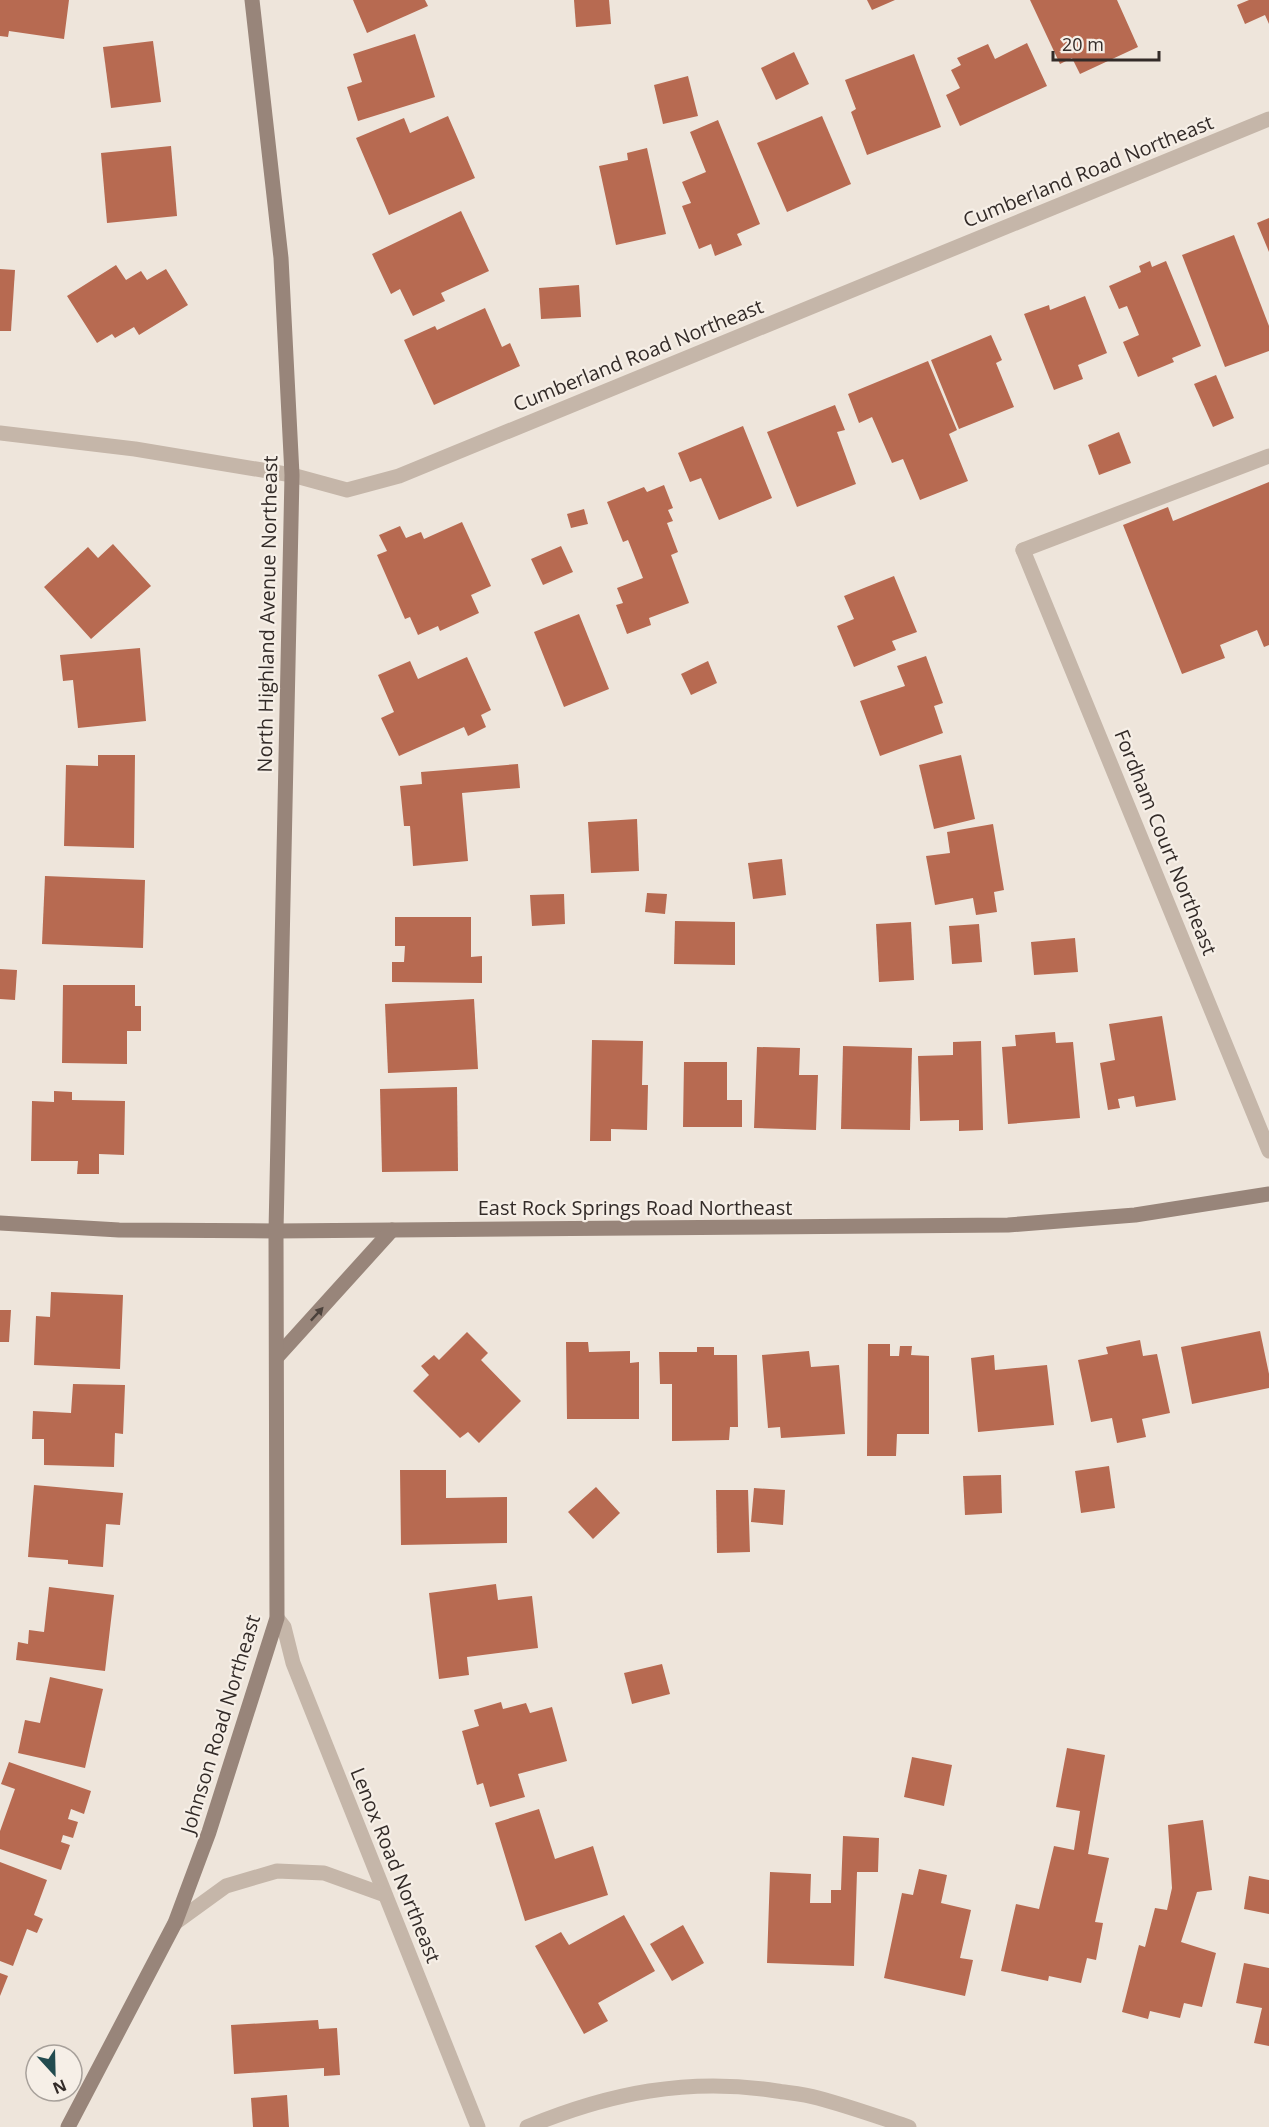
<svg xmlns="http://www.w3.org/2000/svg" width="1269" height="2127" font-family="'Open Sans',sans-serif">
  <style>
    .building { fill: #b76a51 }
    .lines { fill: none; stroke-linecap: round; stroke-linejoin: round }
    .lane { stroke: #c5b6a9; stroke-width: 15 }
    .street { stroke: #c5b6a9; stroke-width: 15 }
    .secondary { stroke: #98857a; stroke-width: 15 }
    .oneway { fill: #4c423c }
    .labels { text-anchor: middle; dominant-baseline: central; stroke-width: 4.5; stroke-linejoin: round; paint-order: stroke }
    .street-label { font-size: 20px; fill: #332b28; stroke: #f6efe7 }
  </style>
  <rect width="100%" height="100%" fill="#eee5db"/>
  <g class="building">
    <path d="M0 0H69L64 39 9 31 8 37 0 36Z"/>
    <path d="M353 0H425L428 6 367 33Z"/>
    <path d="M574 0H609L611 24 576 27Z"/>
    <path d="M867 0H895L872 10Z"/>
    <path d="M1030 0H1117L1138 47 1080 74 1072 58 1060 64Z"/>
    <path d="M1249 0H1269V24L1265 15 1245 24 1237 5Z"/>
    <path d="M415 34 435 97 358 121 347 87 362 82 353 54Z"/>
    <path d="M153 41 161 102 111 108 103 47Z"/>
    <path d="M1027 43 1047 86 960 126 946 95 960 88 951 70 961 65 957 58 988 44 995 59Z"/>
    <path d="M794 52 809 84 776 100 761 68Z"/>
    <path d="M914 54 941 127 867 155 851 112 856 109 845 80Z"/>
    <path d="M688 76 698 116 663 124 654 85Z"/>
    <path d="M448 116 475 178 389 215 356 138 404 118 410 133Z"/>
    <path d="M822 116 851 184 787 212 757 143Z"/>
    <path d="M718 120 760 224 737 234 742 245 715 256 711 244 699 249 682 206 691 203 682 182 706 172 690 132Z"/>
    <path d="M171 146 177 216 107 223 101 153Z"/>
    <path d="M647 148 666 234 616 245 599 166 628 160 627 153Z"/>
    <path d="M461 211 489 271 441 293 445 301 413 316 400 289 391 294 372 254Z"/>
    <path d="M1269 218V252L1257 223Z"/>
    <path d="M1234 235 1269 326V351L1225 367 1182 255Z"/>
    <path d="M1150 261 1152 267 1166 261 1201 346 1172 358 1174 362 1138 377 1123 342 1139 335 1127 306 1119 309 1109 286 1141 272 1139 266Z"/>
    <path d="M116 265 126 280 141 271 147 280 166 269 188 305 139 335 134 327 115 338 112 334 97 343 67 296Z"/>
    <path d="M0 269 15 270 11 331H0Z"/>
    <path d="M579 285 581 317 541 319 539 288Z"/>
    <path d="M1085 296 1107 353 1078 365 1083 379 1054 390 1024 314 1049 305 1050 310Z"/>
    <path d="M485 308 502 347 510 343 520 366 434 405 404 340 435 326 437 330Z"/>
    <path d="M991 335 1002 360 996 363 1014 407 959 429 931 360Z"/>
    <path d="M928 361 957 430 949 434 968 481 920 500 903 459 892 463 872 417 859 423 848 394Z"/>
    <path d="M1216 375 1234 418 1213 427 1194 384Z"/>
    <path d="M835 405 845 430 837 432 856 484 797 507 767 432Z"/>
    <path d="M743 426 772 498 719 520 701 478 690 482 678 453Z"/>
    <path d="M1119 432 1131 463 1099 475 1088 445Z"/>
    <path d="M1269 482V645L1264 647 1257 630 1220 645 1225 658 1182 674 1123 525 1168 507 1173 521Z"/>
    <path d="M664 485 673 508 668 510 673 521 667 523 678 552 671 555 689 603 649 618 651 625 627 634 616 605 623 603 617 588 643 578 628 540 623 542 607 502 644 487 647 492Z"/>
    <path d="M584 509 588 524 571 528 567 514Z"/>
    <path d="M462 522 491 586 471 595 479 613 440 631 438 626 418 635 410 617 405 619 377 555 387 551 379 535 400 526 406 538 421 532 424 539Z"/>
    <path d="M113 544 151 586 91 639 44 587 88 547 98 558Z"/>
    <path d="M561 546 573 572 543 585 531 559Z"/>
    <path d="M894 576 917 632 892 641 896 650 854 667 837 626 854 619 844 596Z"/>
    <path d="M579 614 609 689 564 707 534 632Z"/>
    <path d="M140 648 146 721 78 728 73 680 63 681 60 655Z"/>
    <path d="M926 656 943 703 934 706 943 733 880 756 860 701 905 686 897 666Z"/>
    <path d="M467 657 491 710 481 715 486 727 468 736 464 727 399 756 381 718 394 712 378 675 410 661 418 679Z"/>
    <path d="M708 661 717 683 691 695 681 674Z"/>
    <path d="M98 755H135L134 848 64 846 66 765 98 766Z"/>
    <path d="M961 755 975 819 934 829 919 765Z"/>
    <path d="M518 764 520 788 462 793 468 861 413 866 410 826H404L400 786 422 784 421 772Z"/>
    <path d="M637 819 639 871 591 873 588 822Z"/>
    <path d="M993 824 1004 890 994 892 997 912 976 915 973 898 935 905 926 856 950 853 947 832Z"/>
    <path d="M782 859 786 895 753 899 748 863Z"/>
    <path d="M45 876 145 880 143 948 42 944Z"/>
    <path d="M647 893 667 894 665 914 645 912Z"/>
    <path d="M564 894 565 924 532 926 530 895Z"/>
    <path d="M395 917H471V957L482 956V983L392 982V962H404L405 946H395Z"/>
    <path d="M675 921 735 922V965L674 964Z"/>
    <path d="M911 922 914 980 879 982 876 924Z"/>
    <path d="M979 924 982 962 952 964 949 926Z"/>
    <path d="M1075 938 1078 972 1034 975 1031 942Z"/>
    <path d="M0 969 17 970 15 1000 0 999Z"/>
    <path d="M63 985H135V1006H141V1031H127V1064L62 1063Z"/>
    <path d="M474 999 478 1069 388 1073 385 1004Z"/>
    <path d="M1162 1016 1176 1100 1136 1107 1134 1096 1118 1099 1120 1108 1108 1110 1100 1063 1115 1060 1109 1024Z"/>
    <path d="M1055 1032 1056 1043 1073 1042 1080 1118 1008 1124 1002 1047 1016 1046 1015 1035Z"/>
    <path d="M592 1040 643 1041 642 1085H648L647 1130 611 1129V1141H590Z"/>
    <path d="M981 1041 983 1130 959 1131V1120L920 1121 918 1056 953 1055V1042Z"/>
    <path d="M843 1046 912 1048 910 1130 841 1129Z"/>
    <path d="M757 1047 800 1048 799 1075H818L816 1130 754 1128Z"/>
    <path d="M684 1062H727V1100H742V1127H683Z"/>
    <path d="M457 1087 458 1171 382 1172 380 1089Z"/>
    <path d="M54 1091 72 1092V1100L125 1101 124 1155 99 1154V1174H77L78 1161H31L32 1101 54 1102Z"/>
    <path d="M51 1292 123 1295 120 1369 34 1365 36 1316 50 1317Z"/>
    <path d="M0 1310H11L9 1342H0Z"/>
    <path d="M1260 1331 1269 1374V1388L1192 1404 1181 1347Z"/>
    <path d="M467 1332 488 1353 481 1360 521 1401 479 1443 468 1432 460 1438 413 1391 429 1375 421 1366 434 1355 439 1360Z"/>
    <path d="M1140 1340 1143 1356 1157 1354 1170 1413 1142 1419 1146 1437 1117 1443 1112 1418 1091 1422 1078 1360 1108 1354 1106 1347Z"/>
    <path d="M566 1342H588L589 1352 630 1351V1363L639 1362V1419H567Z"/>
    <path d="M868 1344H890V1356H899L900 1346H912L911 1355 929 1356V1434H897L896 1456H867Z"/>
    <path d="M697 1347H714V1355H737L738 1427H730L729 1440 672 1441V1384H660L659 1352H697Z"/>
    <path d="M809 1351 811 1367 839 1365 845 1434 781 1438 780 1427 768 1428 762 1355Z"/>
    <path d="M994 1355 995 1370 1047 1365 1054 1425 978 1432 971 1358Z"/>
    <path d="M73 1384 125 1385 123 1434 115 1433 114 1467 44 1465V1439H32L33 1411 71 1413Z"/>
    <path d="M1109 1466 1115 1508 1081 1513 1075 1471Z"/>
    <path d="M400 1470H446V1498L507 1497V1543L401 1545Z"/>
    <path d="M1001 1475 1002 1513 965 1515 963 1476Z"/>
    <path d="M34 1485 123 1493 120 1525 106 1524 103 1567 68 1564V1560L28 1557Z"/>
    <path d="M596 1487 620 1513 593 1539 568 1512Z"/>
    <path d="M754 1488 785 1490 783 1525 751 1522Z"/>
    <path d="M716 1490H748L750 1552 717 1553Z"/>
    <path d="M496 1584 498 1600 532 1596 538 1648 467 1657 469 1675 439 1679 429 1593Z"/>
    <path d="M49 1587 114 1595 105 1671 16 1660 18 1642 28 1644 29 1630 44 1632Z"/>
    <path d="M662 1664 670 1694 632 1704 624 1673Z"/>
    <path d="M50 1677 103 1689 85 1768 18 1753 25 1720 40 1723Z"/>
    <path d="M501 1702 503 1709 526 1703 530 1713 552 1707 567 1761 518 1774 525 1797 490 1807 483 1783 477 1785 462 1731 479 1726 474 1710Z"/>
    <path d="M1067 1748 1105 1755 1088 1854 1109 1858 1095 1922 1103 1923 1096 1960 1087 1958 1081 1983 1049 1976 1048 1981 1001 1971 1016 1904 1039 1909 1054 1846 1074 1850 1080 1811 1056 1807Z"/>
    <path d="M912 1757 952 1765 944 1806 904 1797Z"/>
    <path d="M9 1762 91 1791 84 1814 71 1809 68 1819 78 1822 73 1838 63 1835 61 1842 70 1845 61 1870 0 1849V1831L15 1789 1 1784Z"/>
    <path d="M539 1809 555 1859 593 1846 608 1895 525 1921 495 1823Z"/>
    <path d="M1203 1820 1212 1890 1197 1892 1181 1942 1216 1953 1202 2007 1184 2003 1180 2018 1150 2011 1148 2019 1122 2012 1139 1945 1145 1947 1155 1908 1167 1910 1172 1888 1168 1825Z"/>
    <path d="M843 1836 879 1838 878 1872H857L854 1966 767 1963 770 1872 811 1874 810 1903H831V1890H841Z"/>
    <path d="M0 1862 47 1880 34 1915 43 1919 37 1933 27 1929 13 1966 0 1961Z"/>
    <path d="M919 1869 947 1875 941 1903 971 1910 960 1958 973 1960 965 1996 884 1978 902 1893 913 1895Z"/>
    <path d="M1249 1876 1269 1880V1914L1244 1909Z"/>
    <path d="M624 1915 655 1971 598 2003 608 2021 584 2034 535 1946 561 1932 569 1945Z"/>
    <path d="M683 1925 704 1963 672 1981 650 1944Z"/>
    <path d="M1244 1963 1269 1968V2046L1254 2043 1262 2008 1236 2003Z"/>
    <path d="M0 1973 8 1976 0 1996Z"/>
    <path d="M318 2020 319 2029 337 2028 340 2075 324 2076V2068L234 2074 231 2025Z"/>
    <path d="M287 2095 289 2127H253L251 2098Z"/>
  </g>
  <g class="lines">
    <path class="lane" d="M1023 550 1269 456"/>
    <g class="street">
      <path d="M0 433 135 449 292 475 347 490 399 476 1269 119"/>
      <path d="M1023 550 1269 1151"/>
      <path d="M277 1618 284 1627 293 1663 478 2127"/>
      <path d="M175 1923 226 1886 277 1871 324 1873 385 1895"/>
      <path d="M527 2127C609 2093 688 2077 777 2091 790 2093 804 2094 818 2098 848 2106 879 2117 909 2127"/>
    </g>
    <g class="secondary">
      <path d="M0 1223 119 1230 276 1231 1008 1225 1135 1215 1269 1194"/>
      <path d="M277 1357 392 1230"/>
      <path d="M68 2127 175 1923 209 1832 277 1618 276 1231 292 475 281 258 252 0"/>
    </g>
  </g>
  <defs><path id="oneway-solid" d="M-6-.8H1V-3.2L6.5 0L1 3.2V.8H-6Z" transform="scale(1.5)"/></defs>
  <use class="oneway" href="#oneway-solid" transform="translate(317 1314) rotate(-47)"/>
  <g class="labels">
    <g class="street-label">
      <text transform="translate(1088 171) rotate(-22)">Cumberland Road Northeast</text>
      <text transform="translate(638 355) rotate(-22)">Cumberland Road Northeast</text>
      <text transform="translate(267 614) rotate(-89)">North Highland Avenue Northeast</text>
      <text transform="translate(1166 842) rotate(68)">Fordham Court Northeast</text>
      <text x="635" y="1207">East Rock Springs Road Northeast</text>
      <text transform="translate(220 1724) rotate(-73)">Johnson Road Northeast</text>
      <text transform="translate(396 1865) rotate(68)">Lenox Road Northeast</text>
    </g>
  </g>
  <g transform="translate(54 2073) rotate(158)"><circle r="28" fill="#f6efe7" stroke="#a8a19b" stroke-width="1.5"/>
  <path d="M0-4.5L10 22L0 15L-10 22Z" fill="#224b4f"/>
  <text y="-9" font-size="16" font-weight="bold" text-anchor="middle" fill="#332b28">N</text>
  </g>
  <path d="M1053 51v9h106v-9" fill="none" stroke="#332b28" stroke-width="3"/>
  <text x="1062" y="51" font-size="18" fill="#332b28" stroke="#f6efe7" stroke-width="4.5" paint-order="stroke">20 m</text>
</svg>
